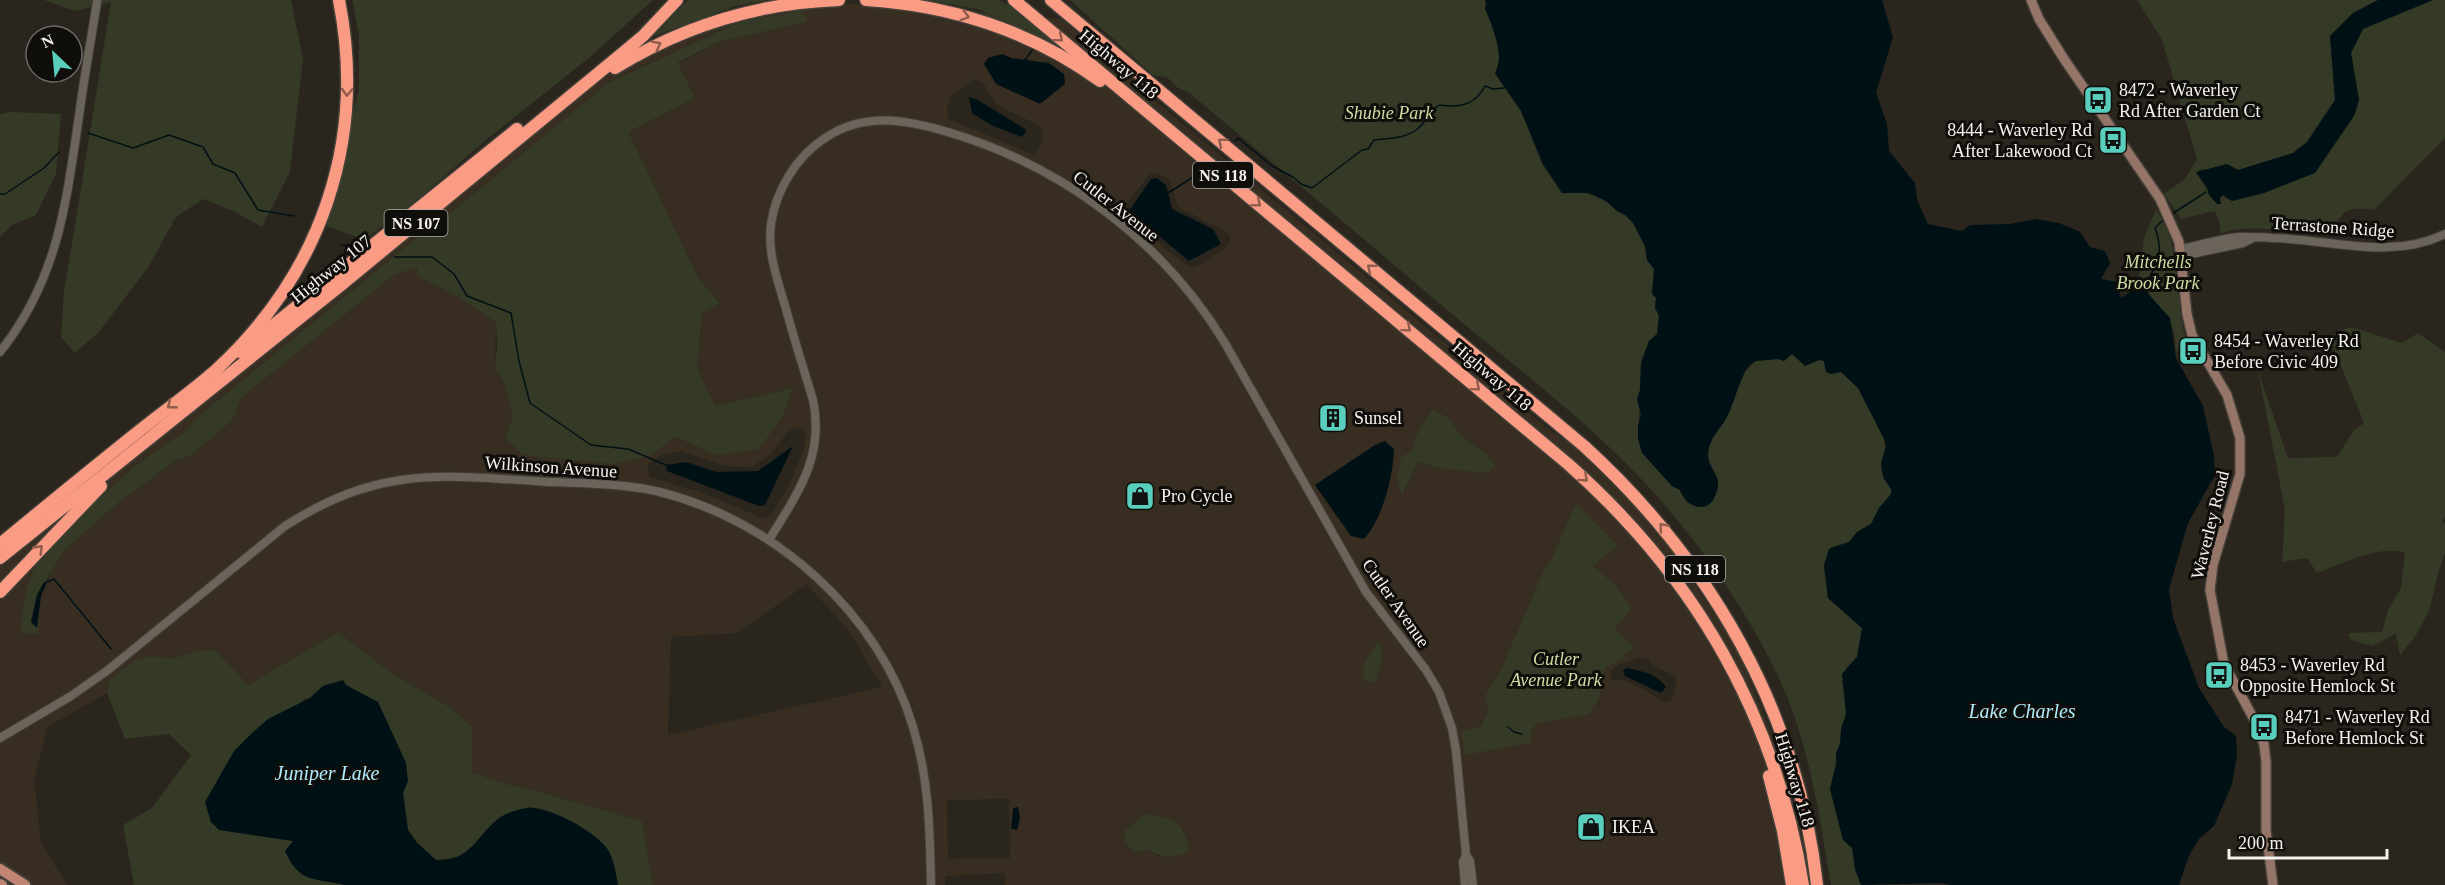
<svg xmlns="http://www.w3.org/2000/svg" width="2445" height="885" font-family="'Times New Roman',serif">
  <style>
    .built { fill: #372e21; fill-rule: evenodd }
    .green { fill: #343a26 }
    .water { fill: #001116 }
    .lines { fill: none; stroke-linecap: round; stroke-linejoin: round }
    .stream { stroke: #001116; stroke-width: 1.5 }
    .tertiary-casing { stroke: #44403a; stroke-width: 10 }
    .secondary-casing { stroke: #44403a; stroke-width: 12 }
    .primary-casing { stroke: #44403a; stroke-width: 14 }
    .motorway-casing { stroke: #44403a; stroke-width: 15 }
    .tertiary { stroke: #6a645b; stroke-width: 8 }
    .secondary { stroke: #957567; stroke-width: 9 }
    .primary { stroke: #c08673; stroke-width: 10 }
    .motorway { stroke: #f99c83; stroke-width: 12 }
    .oneway { stroke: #905c4d }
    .labels { text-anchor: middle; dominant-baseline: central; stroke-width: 6; stroke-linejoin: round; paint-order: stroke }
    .shield { fill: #100e0b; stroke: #b1aeaa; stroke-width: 1.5 }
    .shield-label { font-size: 16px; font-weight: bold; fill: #f6f3ee }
    .street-label { font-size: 18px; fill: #f6f3ee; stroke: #100e0b }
    .poi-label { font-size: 18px; fill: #f6f3ee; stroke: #100e0b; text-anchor: start }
    .park-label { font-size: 18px; font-style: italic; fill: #cddea4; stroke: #100e0b }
    .water-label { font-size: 20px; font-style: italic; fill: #b0ebfa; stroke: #100e0b }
  </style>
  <rect width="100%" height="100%" fill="#2a251d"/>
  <path class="built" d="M774 3 899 5 1062 19 1141 89 1546 427 1577 449 1621 491 1657 532 1686 570 1739 653 1776 744 1788 786 1799 826 1804 885H1005V873L945 876V885H653L642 821 529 789 506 784 472 772V726L448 706 393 674 338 632 248 685 196 651 172 659 151 656 109 680 107 693 47 727 34 779 41 843 67 885H0V552L131 446 638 52ZM739 22H807L718 42 678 64 695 98 627 132 698 277 720 302 702 313 697 369 715 406 793 388 717 455 675 437 652 455 505 438 513 415 503 380 495 368 496 322 456 296 417 275 420 266 395 273 241 398 233 420 190 456 178 460 118 503 64 551 53 567 41 596 22 633 23 607 28 583 169 444 187 430 196 418 414 240 454 210 608 83ZM1003 54 1011 58 1034 60 985 64 988 58ZM975 79 983 83 995 102 1003 108 1040 126 1043 132 1041 143 1035 155 948 119 947 109 951 96ZM1157 173 1170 180 1177 204 1180 208 1225 231 1231 237 1227 247 1195 268 1183 263 1121 210 1150 174ZM1432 409 1449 418 1462 437 1486 453 1462 470 1438 468 1418 462 1403 494 1401 457 1413 450 1414 439ZM797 427 804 431 806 439 801 457 788 487 771 515 765 519 700 492 650 477 647 465 664 454 681 451 724 466 752 467 773 453 787 432ZM1385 441 1393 466 1380 512 1370 532 1351 536 1315 485 1375 445ZM807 584 848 630 882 687 668 735 671 637 737 633ZM1638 658H1647L1655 667 1676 676 1675 693 1670 701 1666 703 1638 686 1624 680 1614 681 1611 679V672L1616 666ZM1009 799 1010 858 948 859 947 800ZM1184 829 1175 856H1157L1149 850 1135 852Z"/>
  <g class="green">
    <path d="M44 0H291L303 59 290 172 262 227 233 211 203 199 176 217 149 266 99 332 75 353 61 337 64 292 111 2 75 11Z"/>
    <path d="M352 0H653L590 57 486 140 417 200 364 240 325 225 359 89V34Z"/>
    <path d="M688 0H768L735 6 654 36Z"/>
    <path d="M927 0H999L1031 19 1076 61 1027 30 977 9Z"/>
    <path d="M1070 0H1485V10L1490 18 1497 44 1499 59 1495 74 1521 111 1542 164 1562 193 1581 192 1589 194 1606 201 1617 211 1625 215 1633 223 1645 246 1647 260 1654 269 1652 294 1656 298 1655 306 1659 316 1657 334 1649 341 1641 362 1638 438 1641 450 1668 481 1680 490 1687 503 1696 506 1712 502 1716 492 1718 479 1708 458 1710 442 1727 416 1744 373 1755 361 1778 359 1784 361 1789 355 1794 354 1805 366 1819 360 1824 361 1826 372 1831 374 1840 371 1859 389 1884 439C1887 451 1879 462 1882 474 1884 481 1890 485 1892 491L1887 500 1879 508 1872 523 1857 532 1849 542 1831 547 1824 563 1828 598 1862 628 1857 657 1846 668 1842 683 1846 699V714L1841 729 1840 744 1836 753V764L1830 789 1843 840 1853 848 1855 869 1861 885H1831C1819 814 1809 742 1778 676 1747 611 1704 550 1657 496 1589 420 1504 359 1427 293 1348 225 1268 159 1188 92L1178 88 1168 78 1153 75Z"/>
    <path d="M2137 0H2378L2353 13 2330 36 2335 100 2307 142 2293 153 2238 170 2226 164 2207 171 2202 169 2196 173C2205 185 2209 193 2218 204L2220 198 2223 195 2225 198 2232 201 2264 193 2354 116 2359 100 2351 53 2363 28 2433 0H2445V138L2374 210C2347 205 2341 211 2330 236 2300 233 2247 222 2220 234V224L2215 211 2181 219 2164 194 2185 179 2197 159 2162 40Z"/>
    <path d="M802 11 807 22 718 42 678 63 695 98 628 132 698 277 720 303 702 313 697 368 715 406 793 388 782 417 759 449 717 455 675 437 652 455 614 464 523 455 505 438 513 415 503 380 495 368 497 346 496 322 456 296 416 275 419 267 395 274 241 398 233 420 190 456 177 460 118 503 64 551 37 595 31 622 37 627 40 616 38 634 21 633 23 607 28 583 36 566 57 538 136 465 187 430 196 418 414 240 454 210 608 83 739 22Z"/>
    <path d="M12 112 61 114 56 174 36 215 12 225 0 237V114Z"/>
    <path d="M2156 209C2184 249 2173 299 2187 344L2176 352C2175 328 2172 320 2156 304 2150 298 2149 289 2143 284L2138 286 2144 238Z"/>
    <path d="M2350 327 2402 343 2418 333 2445 352V516L2442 522 2445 523V553L2438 573 2430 609 2415 637 2400 655 2396 634 2372 646 2351 640 2348 633 2382 632 2388 610 2401 588 2405 552C2375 546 2345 563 2317 573L2307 558 2282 562 2285 510 2258 371 2288 458 2337 457 2354 430 2364 423 2329 336Z"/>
    <path d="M1432 409 1449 418 1462 437 1486 453 1495 466 1487 473 1438 468 1418 462 1402 495 1397 479 1401 457 1413 450 1414 439Z"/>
    <path d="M1576 503 1618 546 1593 566 1615 585 1632 608 1614 629 1635 647 1624 654V657L1604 669 1600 696 1589 714 1537 723 1530 733 1532 742 1465 755 1461 731 1481 727 1489 709 1485 696 1501 670 1544 570 1551 561Z"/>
    <path d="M338 632 393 674 448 706 472 726V772L506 784 529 789 642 821 653 885H618L608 850 576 823 530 807 508 813 463 856 436 860 417 842 408 830 403 793 407 781 406 763 378 703 346 685 323 686 310 698 304 699 219 830 293 841 301 875 345 885H134L123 825 152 808 191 755 169 734 125 739 107 693 109 680 134 661 151 656 172 659 196 651 215 650 248 685Z"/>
    <path d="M1378 641C1387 653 1379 669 1376 682H1368L1363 677 1364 662Z"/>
    <path d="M1149 814C1178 821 1181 820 1190 850 1177 859 1161 859 1149 850L1135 852 1125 842V831L1142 816Z"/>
  </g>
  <g class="water">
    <path d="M1485 0H1882L1893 37 1876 93 1887 124 1889 151 1915 183 1917 200 1928 224 1962 231 1970 225 2010 224 2036 219 2059 223 2080 232 2090 247 2105 251 2110 263 2101 279 2117 282 2121 298 2135 289 2143 288 2170 318 2176 358 2203 406 2214 456 2215 475 2188 523 2169 589 2173 618 2199 688 2224 727 2236 736 2237 755 2232 784 2214 826 2198 840 2188 858 2179 885H1951L1941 883 1861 885 1855 869 1852 848 1843 840 1830 789 1836 764V753L1840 744 1841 729 1846 714 1842 674 1857 657 1862 628 1828 598 1824 566 1829 549 1849 542 1857 532 1871 524 1879 508 1891 494V489L1884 479 1882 471 1881 463 1886 447 1884 439 1858 388 1841 372 1831 374 1826 372 1824 361 1819 360 1805 366 1792 354 1784 361 1778 359 1756 361C1751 364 1746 368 1744 374 1737 388 1734 403 1727 417 1720 430 1709 438 1708 454 1707 471 1726 476 1714 498 1705 516 1684 504 1680 490L1672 486 1642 453 1638 438V426L1641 415 1637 399 1640 390 1641 363 1649 341 1657 334 1659 316 1655 308 1656 298 1652 294 1654 269 1647 260 1645 246 1633 223 1625 215 1617 211 1606 201 1589 193H1562L1543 164 1521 111 1495 73C1506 56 1492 27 1485 8L1487 5Z"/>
    <path d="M2378 0H2433L2363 29 2351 53 2359 100 2354 116 2315 173 2264 193 2232 201 2223 195 2220 198 2221 204H2217L2209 195 2207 188 2196 172 2227 164 2238 170 2293 153 2307 142 2335 100 2330 36 2353 13Z"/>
    <path d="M1002 54 1011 58 1049 63 1064 74 1065 84 1040 104 996 84 984 64 988 58Z"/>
    <path d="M969 97 978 100 1025 129 1026 132 1022 137 993 126 972 113Z"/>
    <path d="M1157 178 1166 185 1172 209 1213 229 1221 244 1189 261 1129 211 1151 179Z"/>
    <path d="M1385 441 1394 449C1393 476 1383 518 1364 539L1351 536 1315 485 1375 445Z"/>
    <path d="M793 446 765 505 759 506 667 471 666 465 686 462 717 472 758 471Z"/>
    <path d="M44 582H47L41 596 37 628 31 622 37 595Z"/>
    <path d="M1627 668C1643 671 1656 674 1666 687L1661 693 1625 676 1623 671Z"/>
    <path d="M343 680 346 685 378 702 406 763 408 781 403 793 408 830 417 843 436 860C474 863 479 827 506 814 512 812 522 808 528 808 547 805 598 833 608 850 614 859 616 874 618 885H345C314 878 299 883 285 851L293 841 219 830 211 822 205 802 234 751 252 733 268 719 310 698 323 686Z"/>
    <path d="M1018 807 1020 818 1017 830 1011 829 1013 808Z"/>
  </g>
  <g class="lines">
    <g class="stream">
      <path d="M1025 60 1033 49"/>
      <path d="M88 133 133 148 169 135 203 147 213 164 235 173 258 210 294 216"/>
      <path d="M1235 141 1238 138 1272 166 1293 177 1301 184 1312 188 1362 150 1368 149 1374 140C1388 138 1404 139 1416 130 1426 123 1429 112 1439 105 1460 108 1475 105 1485 86L1493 89 1504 88"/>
      <path d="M1168 193 1198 174"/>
      <path d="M0 194H5L44 168 59 152"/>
      <path d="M2172 214 2206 192"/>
      <path d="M341 245H363"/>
      <path d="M395 257H432L454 274 467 296 511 313 519 361 530 403 591 445 628 449 666 465"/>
      <path d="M2143 288C2157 264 2165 256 2155 228L2165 218"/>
      <path d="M47 582 54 579 111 649"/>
      <path d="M1508 727 1514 732 1522 734"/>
    </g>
    <g class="tertiary-casing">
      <g id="tertiary">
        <path d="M2181 249C2200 246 2220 238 2240 237 2250 237 2262 237 2272 238 2331 239 2389 261 2445 234"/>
        <path d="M2182 256 2243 243 2251 239"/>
        <path d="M0 352C58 279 66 204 79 116 84 78 91 40 97 2"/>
        <path d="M769 540C797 494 825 457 813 400 804 370 794 339 786 309 778 281 767 253 771 224 776 190 796 157 825 138 865 111 908 120 951 133 1064 167 1165 243 1226 345L1366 592 1426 670 1439 692 1452 728 1456 751 1466 855 1463 862 1465 885"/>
        <path d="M0 738 71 696 108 670 285 526C375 469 431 474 534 481 575 484 620 482 660 492 775 521 879 613 913 727 929 778 930 832 931 885"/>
        <path d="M1466 855 1470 861 1473 885"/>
      </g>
    </g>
    <g class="secondary-casing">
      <path id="secondary" d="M2031 0 2039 19 2064 59 2160 199 2179 242 2187 314 2192 335 2227 395 2240 438V474L2213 565 2210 590 2224 664 2256 723 2264 744 2266 762V830L2273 885"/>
    </g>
    <g class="primary-casing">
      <g id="primary">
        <path d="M0 869 25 885"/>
        <path d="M0 884 2 885"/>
      </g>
    </g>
    <g class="motorway-casing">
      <g id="motorway">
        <path d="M866 0C949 5 1032 31 1100 81"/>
        <path d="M1014 0 1568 464C1695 576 1776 717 1803 885"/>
        <path d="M1051 0 1584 446C1711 562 1798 712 1817 885"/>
        <path d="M615 68C683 26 759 3 839 0"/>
        <path d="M240 352 517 129"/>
        <path d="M0 544C45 507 89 471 134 435 161 413 190 393 216 370 321 273 367 141 339 0"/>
        <path d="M0 558 341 285 618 57 643 36 677 0"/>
        <path d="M0 592 101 486"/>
        <path d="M1769 776 1783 831 1792 885"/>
      </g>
    </g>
    <use href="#tertiary" class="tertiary"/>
    <use href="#secondary" class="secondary"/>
    <use href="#primary" class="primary"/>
    <use href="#motorway" class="motorway"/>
  </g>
  <defs><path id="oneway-chevron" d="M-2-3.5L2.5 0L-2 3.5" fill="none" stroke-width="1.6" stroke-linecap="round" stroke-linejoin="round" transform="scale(1.5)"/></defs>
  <g class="oneway">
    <use href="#oneway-chevron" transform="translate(965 16) rotate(16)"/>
    <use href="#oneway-chevron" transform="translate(1059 38) rotate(40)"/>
    <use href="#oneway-chevron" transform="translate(657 45) rotate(-27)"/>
    <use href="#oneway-chevron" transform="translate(347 92) rotate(92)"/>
    <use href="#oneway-chevron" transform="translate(1222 142) rotate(-140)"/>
    <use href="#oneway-chevron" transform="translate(1257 203) rotate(40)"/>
    <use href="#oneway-chevron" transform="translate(1371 268) rotate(-140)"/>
    <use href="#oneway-chevron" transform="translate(1407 328) rotate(40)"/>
    <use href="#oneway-chevron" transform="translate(1476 387) rotate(40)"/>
    <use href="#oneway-chevron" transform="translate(171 405) rotate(141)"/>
    <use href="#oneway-chevron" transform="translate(1584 478) rotate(42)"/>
    <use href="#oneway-chevron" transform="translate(1663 527) rotate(-130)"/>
    <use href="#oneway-chevron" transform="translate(39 549) rotate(-46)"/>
  </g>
  <defs>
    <g id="bus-square" transform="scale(1.5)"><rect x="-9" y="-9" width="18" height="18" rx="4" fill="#5acebd" stroke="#100e0b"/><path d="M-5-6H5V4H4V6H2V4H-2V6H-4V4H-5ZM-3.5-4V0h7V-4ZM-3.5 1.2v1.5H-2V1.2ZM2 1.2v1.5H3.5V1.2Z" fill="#111"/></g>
    <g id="building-square" transform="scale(1.5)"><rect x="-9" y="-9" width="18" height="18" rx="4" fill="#5acebd" stroke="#100e0b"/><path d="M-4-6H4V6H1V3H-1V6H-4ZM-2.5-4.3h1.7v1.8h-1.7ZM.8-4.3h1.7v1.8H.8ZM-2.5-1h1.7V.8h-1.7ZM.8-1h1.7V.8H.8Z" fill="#111"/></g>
    <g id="shop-square" transform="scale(1.5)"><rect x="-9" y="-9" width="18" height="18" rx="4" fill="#5acebd" stroke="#100e0b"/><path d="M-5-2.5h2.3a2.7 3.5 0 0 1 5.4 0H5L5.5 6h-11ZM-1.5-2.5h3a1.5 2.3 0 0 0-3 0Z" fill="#111"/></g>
  </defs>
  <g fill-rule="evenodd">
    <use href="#bus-square" x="2098" y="100"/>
    <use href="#bus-square" x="2113" y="140"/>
    <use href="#bus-square" x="2193" y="351"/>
    <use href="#building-square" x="1333" y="418"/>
    <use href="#shop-square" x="1140" y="496"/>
    <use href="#bus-square" x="2219" y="675"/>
    <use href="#bus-square" x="2264" y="727"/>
    <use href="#shop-square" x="1591" y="827"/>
  </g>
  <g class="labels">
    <g class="shield">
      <rect x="1193" y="162" width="60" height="26" rx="4.5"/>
      <rect x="384.5" y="210" width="63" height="26" rx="4.5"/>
      <rect x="1665" y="556" width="60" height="26" rx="4.5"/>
    </g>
    <g class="shield-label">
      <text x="1223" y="175">NS 118</text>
      <text x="416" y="223">NS 107</text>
      <text x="1695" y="569">NS 118</text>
    </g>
    <g class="street-label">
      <text transform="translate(1119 64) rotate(40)">Highway 118</text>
      <text transform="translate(1116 206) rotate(38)">Cutler Avenue</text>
      <text transform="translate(2333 227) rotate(4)">Terrastone Ridge</text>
      <text transform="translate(331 269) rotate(-39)">Highway 107</text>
      <text transform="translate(1492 376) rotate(40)">Highway 118</text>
      <text transform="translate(551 467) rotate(4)">Wilkinson Avenue</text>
      <text transform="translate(2210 525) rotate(-76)">Waverley Road</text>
      <text transform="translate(1396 603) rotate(55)">Cutler Avenue</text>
      <text transform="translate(1795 780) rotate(73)">Highway 118</text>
    </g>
    <g class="poi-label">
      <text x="2119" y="90">8472 - Waverley<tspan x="2119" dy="21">Rd After Garden Ct</tspan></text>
      <text x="2092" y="130" text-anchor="end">8444 - Waverley Rd<tspan x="2092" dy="21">After Lakewood Ct</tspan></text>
      <text x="2214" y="341">8454 - Waverley Rd<tspan x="2214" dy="21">Before Civic 409</tspan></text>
      <text x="1354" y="418">Sunsel</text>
      <text x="1161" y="496">Pro Cycle</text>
      <text x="2240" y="665">8453 - Waverley Rd<tspan x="2240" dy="21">Opposite Hemlock St</tspan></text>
      <text x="2285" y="717">8471 - Waverley Rd<tspan x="2285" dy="21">Before Hemlock St</tspan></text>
      <text x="1612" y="827">IKEA</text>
    </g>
    <g class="park-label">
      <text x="1389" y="113">Shubie Park</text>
      <text x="2158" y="262">Mitchells<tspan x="2158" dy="21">Brook Park</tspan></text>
      <text x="1556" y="659">Cutler<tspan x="1556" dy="21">Avenue Park</tspan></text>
    </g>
    <g class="water-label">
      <text x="2022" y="711">Lake Charles</text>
      <text x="327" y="773">Juniper Lake</text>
    </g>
  </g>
  <g transform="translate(54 54) rotate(334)"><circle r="28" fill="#100e0b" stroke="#6c6a66" stroke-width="1.5"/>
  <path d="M0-4.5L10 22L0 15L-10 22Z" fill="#5acebd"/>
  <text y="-9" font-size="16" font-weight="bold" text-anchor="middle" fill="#f6f3ee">N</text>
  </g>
  <path d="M2229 849v9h158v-9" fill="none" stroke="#f6f3ee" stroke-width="3"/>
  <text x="2238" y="849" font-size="18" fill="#f6f3ee" stroke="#100e0b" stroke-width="4.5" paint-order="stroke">200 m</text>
</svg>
